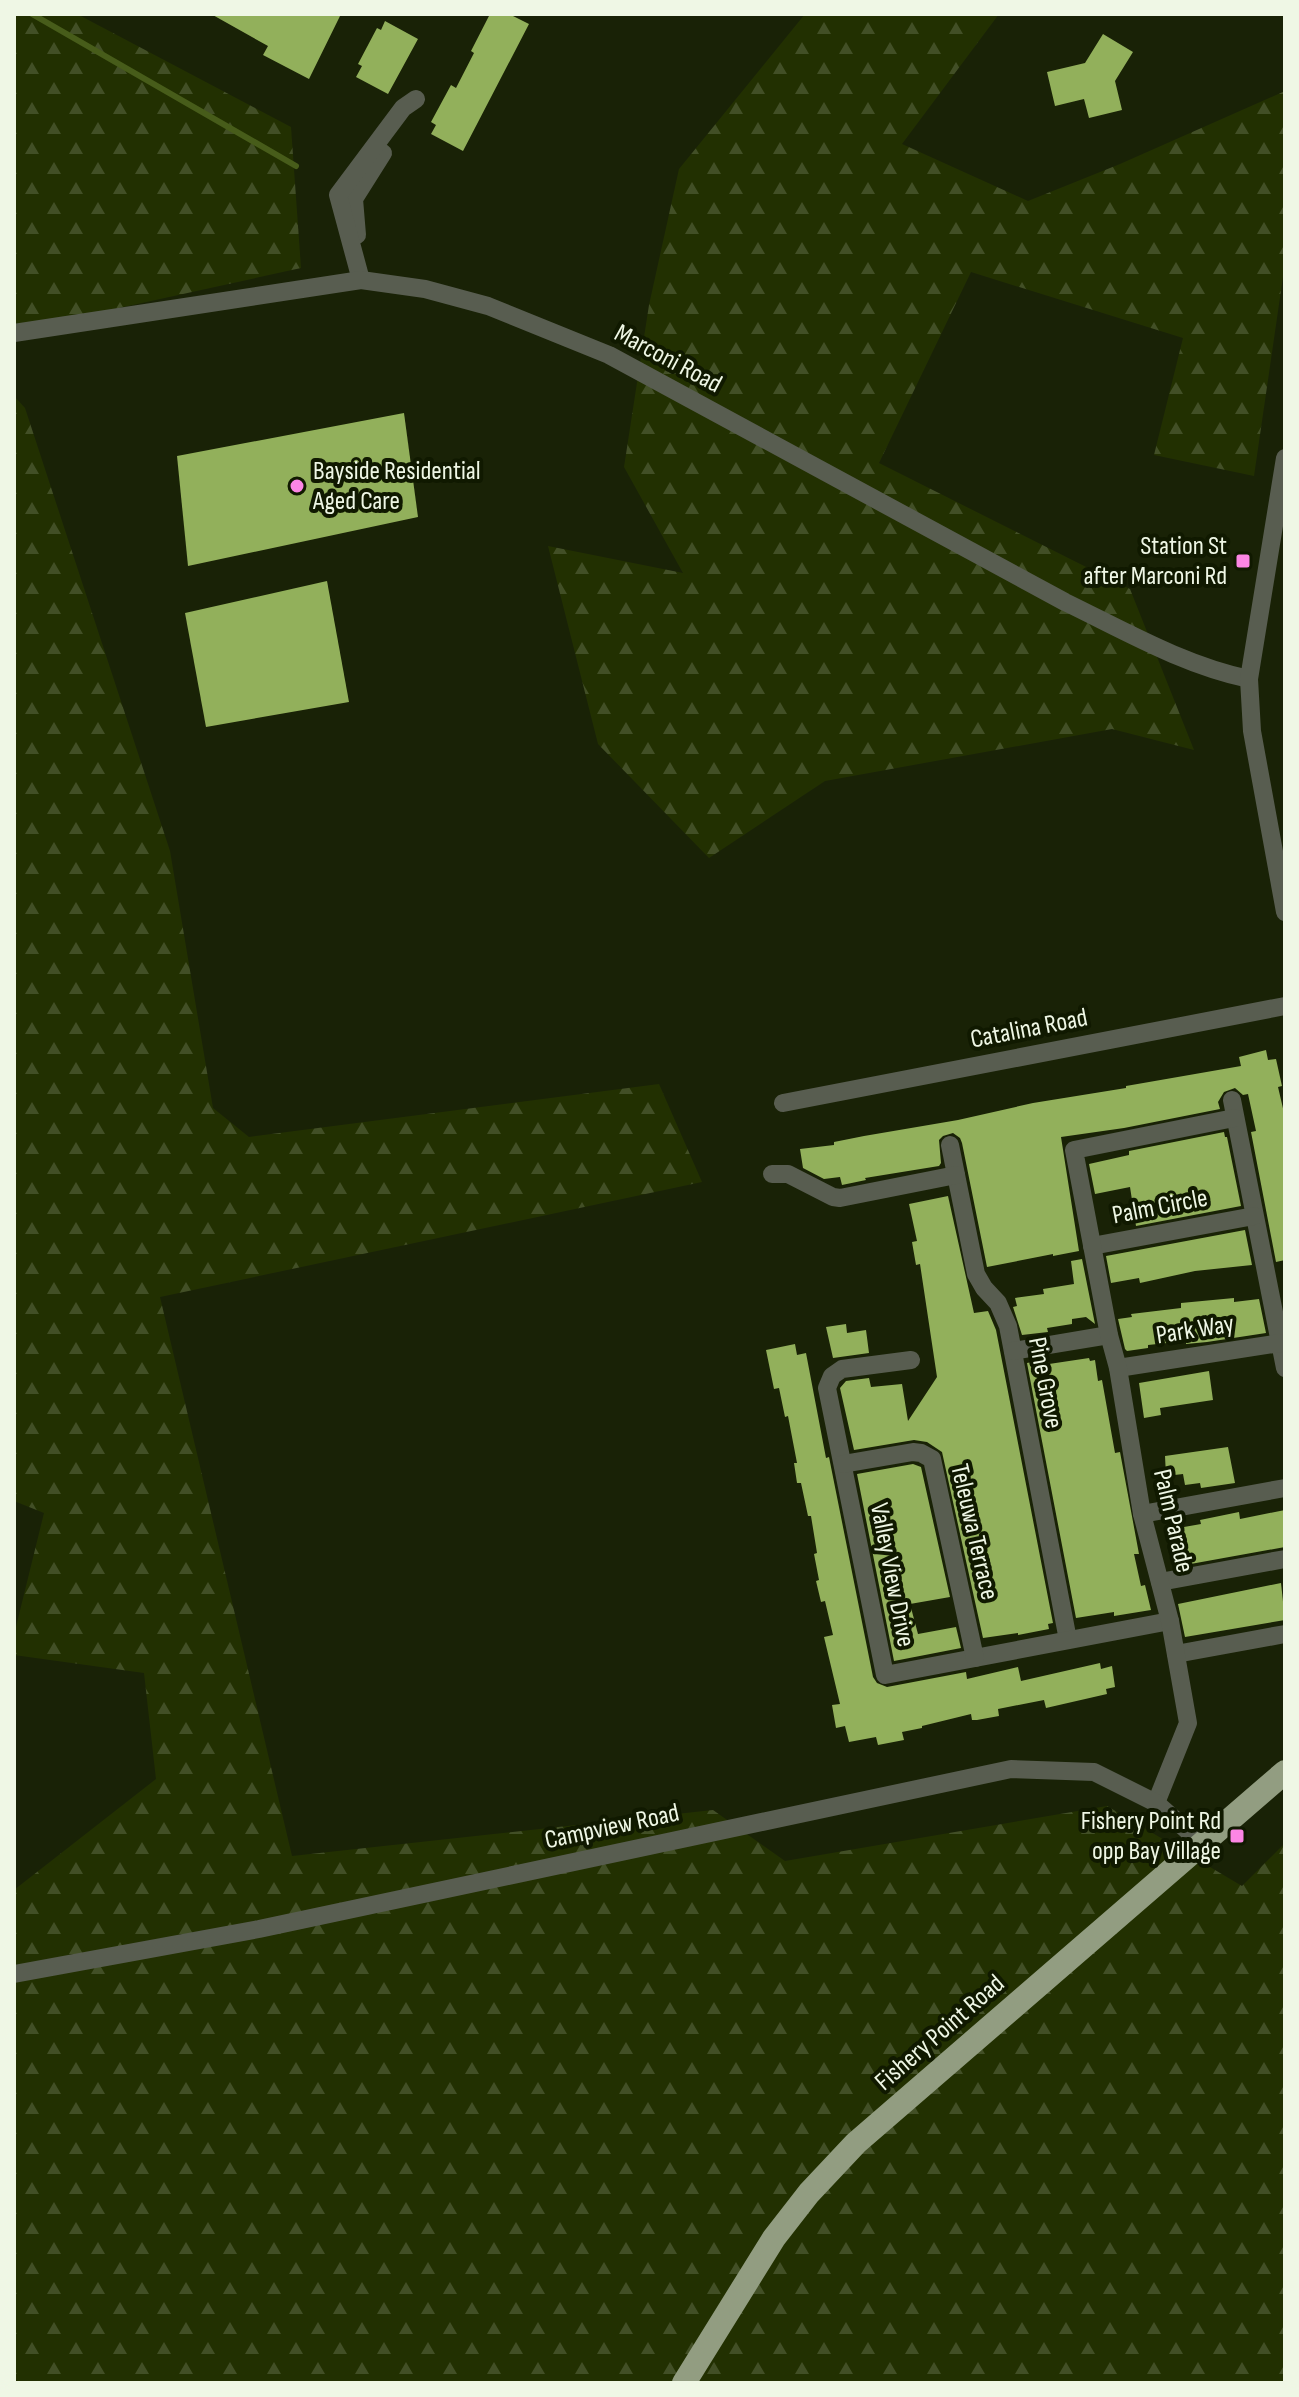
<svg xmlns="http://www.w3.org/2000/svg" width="1299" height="2397" font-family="'Sofia Sans Condensed',sans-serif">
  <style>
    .forest { fill: url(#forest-firs) }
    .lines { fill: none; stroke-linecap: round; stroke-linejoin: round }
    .stream { stroke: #475c1a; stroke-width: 6 }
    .building { fill: #92b05b }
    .minor { stroke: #585d50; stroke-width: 18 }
    .major { stroke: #929d81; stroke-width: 24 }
    .poi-dot { fill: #fc86e4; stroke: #101900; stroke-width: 3 }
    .labels { text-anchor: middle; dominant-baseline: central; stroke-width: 8; stroke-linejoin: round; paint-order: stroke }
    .street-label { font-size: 26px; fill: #eff7e5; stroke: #101900 }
    .poi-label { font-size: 26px; fill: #eff7e5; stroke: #101900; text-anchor: end }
  </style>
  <defs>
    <pattern id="forest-firs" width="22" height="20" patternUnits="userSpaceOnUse" patternTransform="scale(2)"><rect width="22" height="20" fill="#223001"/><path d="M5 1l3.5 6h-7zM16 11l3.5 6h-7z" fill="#424f26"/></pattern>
  </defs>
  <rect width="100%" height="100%" fill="#192206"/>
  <g class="forest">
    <path d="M14 14H77L291 127 301 268 14 331Z"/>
    <path d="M805 14H999L902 144 1028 201 1120 164 1285 91V263L1254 476 1154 455 1183 338 971 272 879 463 1130 589 1194 750 1112 729 825 781 709 858 598 744 548 546 683 573 624 467 649 305 679 169Z"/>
    <path d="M14 396 25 408 170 851 213 1108 249 1137 659 1084 702 1182 160 1297 292 1856 713 1810 785 1861 1107 1806 1242 1886 1285 1843V2383H14V1890L156 1779 144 1673 14 1655V1635L44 1513 14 1501Z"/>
  </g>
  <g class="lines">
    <path class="stream" d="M32 14 296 166"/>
  </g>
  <g class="building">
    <path d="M211 14H341L309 79 263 55 268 46Z"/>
    <path d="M490 14H509L529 24 463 151 431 134 436 125 431 122 451 85 456 88 474 53 471 51Z"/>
    <path d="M385 21 418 39 388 94 356 77 362 66 358 64 377 28 381 30Z"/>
    <path d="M1103 34 1133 52 1115 81 1122 110 1089 118 1084 99 1055 106 1047 72 1085 63Z"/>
    <path d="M404 413 418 517 188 566 177 456Z"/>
    <path d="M327 581 349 702 206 727 185 613Z"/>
    <path d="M1266 1050 1268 1060 1276 1059 1282 1086 1278 1087 1285 1117V1260L1276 1262 1251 1132 1256 1131 1248 1094 1243 1095 1235 1088 1224 1092 1218 1102 1220 1109 1124 1128 1061 1137 1079 1251 1053 1256V1254L987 1267 962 1143 960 1138 953 1133 943 1136 939 1140 941 1163 939 1166 865 1178 866 1180 842 1185 840 1177 824 1179 803 1168 800 1149 834 1145V1142L864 1136 958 1120 1033 1103 1126 1088V1086L1241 1066 1239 1057Z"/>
    <path d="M1224 1132 1225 1137H1227L1241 1206 1136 1226 1130 1187 1095 1194 1089 1164 1129 1155V1151Z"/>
    <path d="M948 1196 974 1313 988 1311 996 1330 1053 1623 1048 1624 1049 1629 1018 1635V1633L983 1638 942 1452 927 1442 914 1440 854 1450 840 1388 846 1381 869 1378 871 1387 902 1384 908 1421 937 1377 920 1264 916 1265 912 1242 917 1241 909 1204Z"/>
    <path d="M1245 1230 1252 1265 1195 1271 1140 1283 1139 1278 1111 1283 1106 1256Z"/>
    <path d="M1082 1259 1095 1324 1086 1317 1072 1319V1324L1047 1328 1048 1332 1022 1335 1013 1307 1017 1306 1015 1298 1044 1294 1043 1289 1074 1284 1071 1261Z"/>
    <path d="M1234 1298V1302L1259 1299 1266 1333 1207 1342 1186 1344V1341L1148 1345V1348L1127 1351 1125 1349 1118 1319 1132 1317 1131 1314 1181 1308V1303Z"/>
    <path d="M846 1324 847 1333 866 1330 869 1353 833 1358 826 1327Z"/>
    <path d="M795 1344 797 1355 806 1353 826 1458 829 1457 873 1677 877 1683 887 1687 966 1672 967 1679 1018 1667 1021 1681 1100 1663 1101 1669 1112 1666 1115 1687 1106 1689 1107 1694 1046 1708 1044 1700 998 1709 999 1716 977 1720H972L971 1714 922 1726V1728L902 1732 904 1740 878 1745 876 1737 849 1742 845 1726 836 1728 832 1705 840 1704 824 1637 833 1635 825 1601 821 1602 816 1581 819 1580 814 1554 817 1553 811 1516H808L801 1483H797L794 1463H797L788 1416 785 1417 779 1388 774 1389 766 1350Z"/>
    <path d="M1089 1358 1090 1361 1095 1360 1098 1381 1102 1380 1115 1453 1120 1452 1139 1554H1134L1141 1586 1145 1585 1151 1610 1114 1616V1612L1076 1618 1027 1363 1048 1359 1049 1364Z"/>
    <path d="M1209 1371 1213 1400 1160 1408 1161 1415 1144 1418 1139 1383Z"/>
    <path d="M1228 1447 1235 1483 1201 1488 1200 1483 1185 1485 1183 1474 1166 1476 1165 1456Z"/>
    <path d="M913 1464 921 1467 950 1597 910 1604 918 1634 956 1627 961 1648 894 1661 857 1474Z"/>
    <path d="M1285 1510V1547L1174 1567 1167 1530 1201 1524 1200 1520 1239 1512 1240 1519Z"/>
    <path d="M1281 1583 1285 1620 1185 1637 1178 1604Z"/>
  </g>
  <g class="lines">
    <g class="minor">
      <path d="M357 235 354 199 383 153"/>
      <path d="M361 280 338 195 403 108 416 99"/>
      <path d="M14 333 361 280 425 289 488 306 609 355 1065 602C1125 631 1183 665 1249 679"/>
      <path d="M1285 458 1249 679 1252 731 1285 912"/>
      <path d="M1232 1100 1285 1368"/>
      <path d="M783 1103 1285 1006"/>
      <path d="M950 1145 976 1274 984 1288 998 1303 1008 1326 1068 1640"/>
      <path d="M772 1174H788L833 1197 840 1198 956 1175"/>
      <path d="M1092 1246 1254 1216"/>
      <path d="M1013 1351 1109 1335"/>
      <path d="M911 1360 842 1369 832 1376 827 1388 885 1675 1170 1621"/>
      <path d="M1118 1368 1280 1343"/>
      <path d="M843 1464 913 1452 921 1453 932 1459 975 1658"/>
      <path d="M1142 1514 1285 1488"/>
      <path d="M1160 1582 1285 1559"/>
      <path d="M1176 1654 1285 1634"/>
      <path d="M1156 1803 1188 1723 1170 1621 1142 1514 1118 1368 1109 1335 1074 1150 1234 1118"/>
      <path d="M14 1974 259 1929 1011 1769 1094 1772 1156 1803 1188 1831 1196 1848"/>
    </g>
    <path class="major" d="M684 2383 774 2238 809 2193 856 2143 1285 1772"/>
  </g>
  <g class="poi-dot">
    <circle cx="297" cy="486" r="8"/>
    <rect x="1235" y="553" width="16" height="16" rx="4"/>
    <rect x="1229" y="1828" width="16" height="16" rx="4"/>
  </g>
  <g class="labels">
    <g class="street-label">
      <text transform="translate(668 359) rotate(28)">Marconi Road</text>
      <text transform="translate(1029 1029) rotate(-11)">Catalina Road</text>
      <text transform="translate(1160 1207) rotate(-11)">Palm Circle</text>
      <text transform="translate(1195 1330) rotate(-9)">Park Way</text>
      <text transform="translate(1045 1383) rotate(79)">Pine Grove</text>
      <text transform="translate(1173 1521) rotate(77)">Palm Parade</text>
      <text transform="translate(974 1532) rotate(77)">Teleuwa Terrace</text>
      <text transform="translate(892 1575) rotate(79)">Valley View Drive</text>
      <text transform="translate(612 1827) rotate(-12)">Campview Road</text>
      <text transform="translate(940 2033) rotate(-41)">Fishery Point Road</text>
    </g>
    <g class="poi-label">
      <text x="313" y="471" text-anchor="start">Bayside Residential<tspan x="313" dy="30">Aged Care</tspan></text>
      <text x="1227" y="546">Station St<tspan x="1227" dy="30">after Marconi Rd</tspan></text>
      <text x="1221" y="1821">Fishery Point Rd<tspan x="1221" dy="30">opp Bay Village</tspan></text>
    </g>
  </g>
  <rect width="1299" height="2397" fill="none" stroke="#eff7e5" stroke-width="32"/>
</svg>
